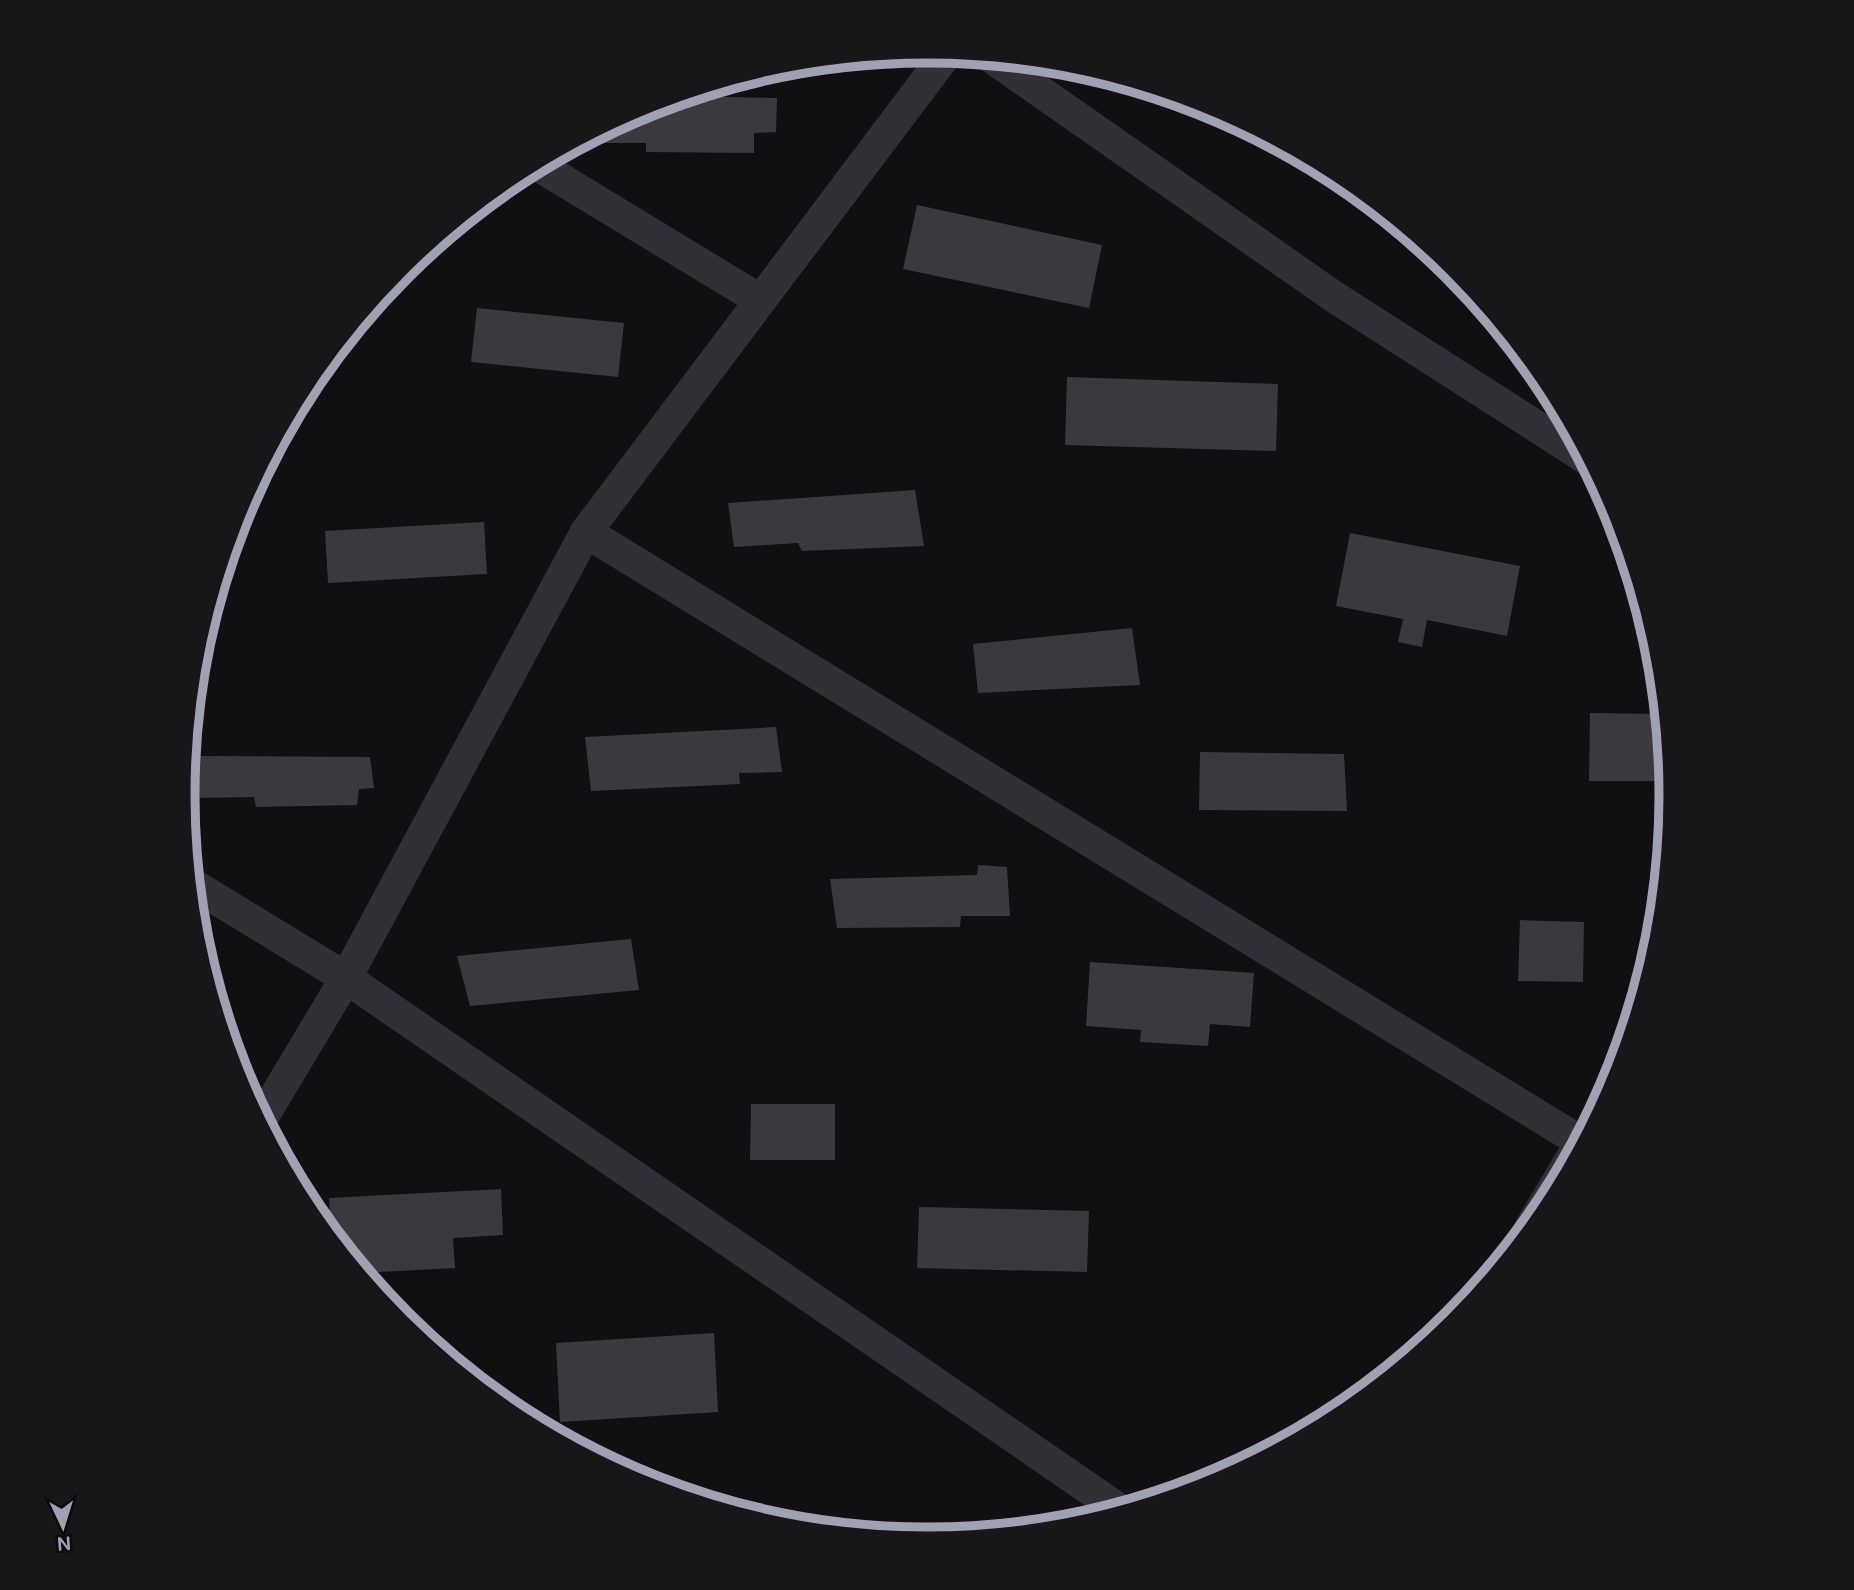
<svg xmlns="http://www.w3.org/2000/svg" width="1854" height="1590" font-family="'DM Sans',sans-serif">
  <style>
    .building { fill: #3a393e }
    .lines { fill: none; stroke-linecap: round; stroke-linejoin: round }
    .street { stroke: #313036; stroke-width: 32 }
    .rim { fill: none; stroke: #a0a1b2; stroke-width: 9 }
  </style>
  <rect width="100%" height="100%" fill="#100f11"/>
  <g class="building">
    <path d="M680 96 777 98 776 132 754 133V153L646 152V143H601V129L643 107Z"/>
    <path d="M917 205 1102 245 1089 308 903 269Z"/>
    <path d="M477 308 624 323 618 377 471 362Z"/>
    <path d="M1067 377 1278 384 1276 451 1065 445Z"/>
    <path d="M275 443 276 464 264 465Z"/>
    <path d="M915 490 924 546 802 551 798 543 734 547 728 503Z"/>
    <path d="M484 522 487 574 328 583 325 531Z"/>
    <path d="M1350 533 1520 566 1507 636 1427 620 1422 647 1398 642 1403 619 1336 606Z"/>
    <path d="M1132 628 1140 685 978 693 973 644Z"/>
    <path d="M1590 713 1663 714 1670 781H1589Z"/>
    <path d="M776 727 782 772 739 773 740 784 591 791 585 737Z"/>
    <path d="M1200 752 1344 754 1347 811 1199 810Z"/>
    <path d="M198 756 370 757 374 788 359 789 357 805 256 807 254 797 199 798Z"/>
    <path d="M978 865 1007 867 1010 916H961L960 927 837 928 830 879 977 875Z"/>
    <path d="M1520 920 1584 922 1583 982 1518 981Z"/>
    <path d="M631 939 639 990 470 1006 457 956Z"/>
    <path d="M1090 962 1254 973 1250 1027 1210 1024 1208 1046 1140 1042 1141 1030 1086 1026Z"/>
    <path d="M751 1104H835V1160H750Z"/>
    <path d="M501 1189 503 1235 453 1238 455 1268 361 1273 331 1236 329 1198Z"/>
    <path d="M919 1207 1089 1211 1087 1272 917 1268Z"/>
    <path d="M714 1333 718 1412 560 1422 556 1343Z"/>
  </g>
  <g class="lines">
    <g class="street">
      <path d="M991 57 1333 296 1587 459"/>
      <path d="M536 164 760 300"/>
      <path d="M586 532 1581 1142"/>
      <path d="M192 884 346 978 1120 1510"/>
      <path d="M261 1120 346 978 586 532 947 53"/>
      <path d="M1530 1228 1586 1134"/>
    </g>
  </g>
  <path d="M0 0H1854V1590H0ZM195 795a732 732 0 1 1 1464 0a732 732 0 1 1-1464 0Z" fill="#171619" fill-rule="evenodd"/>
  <path class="rim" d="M195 795a732 732 0 1 1 1464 0a732 732 0 1 1-1464 0Z"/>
  <g transform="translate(63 1527) rotate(176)" stroke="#0b0a0c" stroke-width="5" paint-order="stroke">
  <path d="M0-5L12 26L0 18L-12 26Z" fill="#a0a1b2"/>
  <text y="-10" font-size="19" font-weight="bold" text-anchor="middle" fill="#a0a1b2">N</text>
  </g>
</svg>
